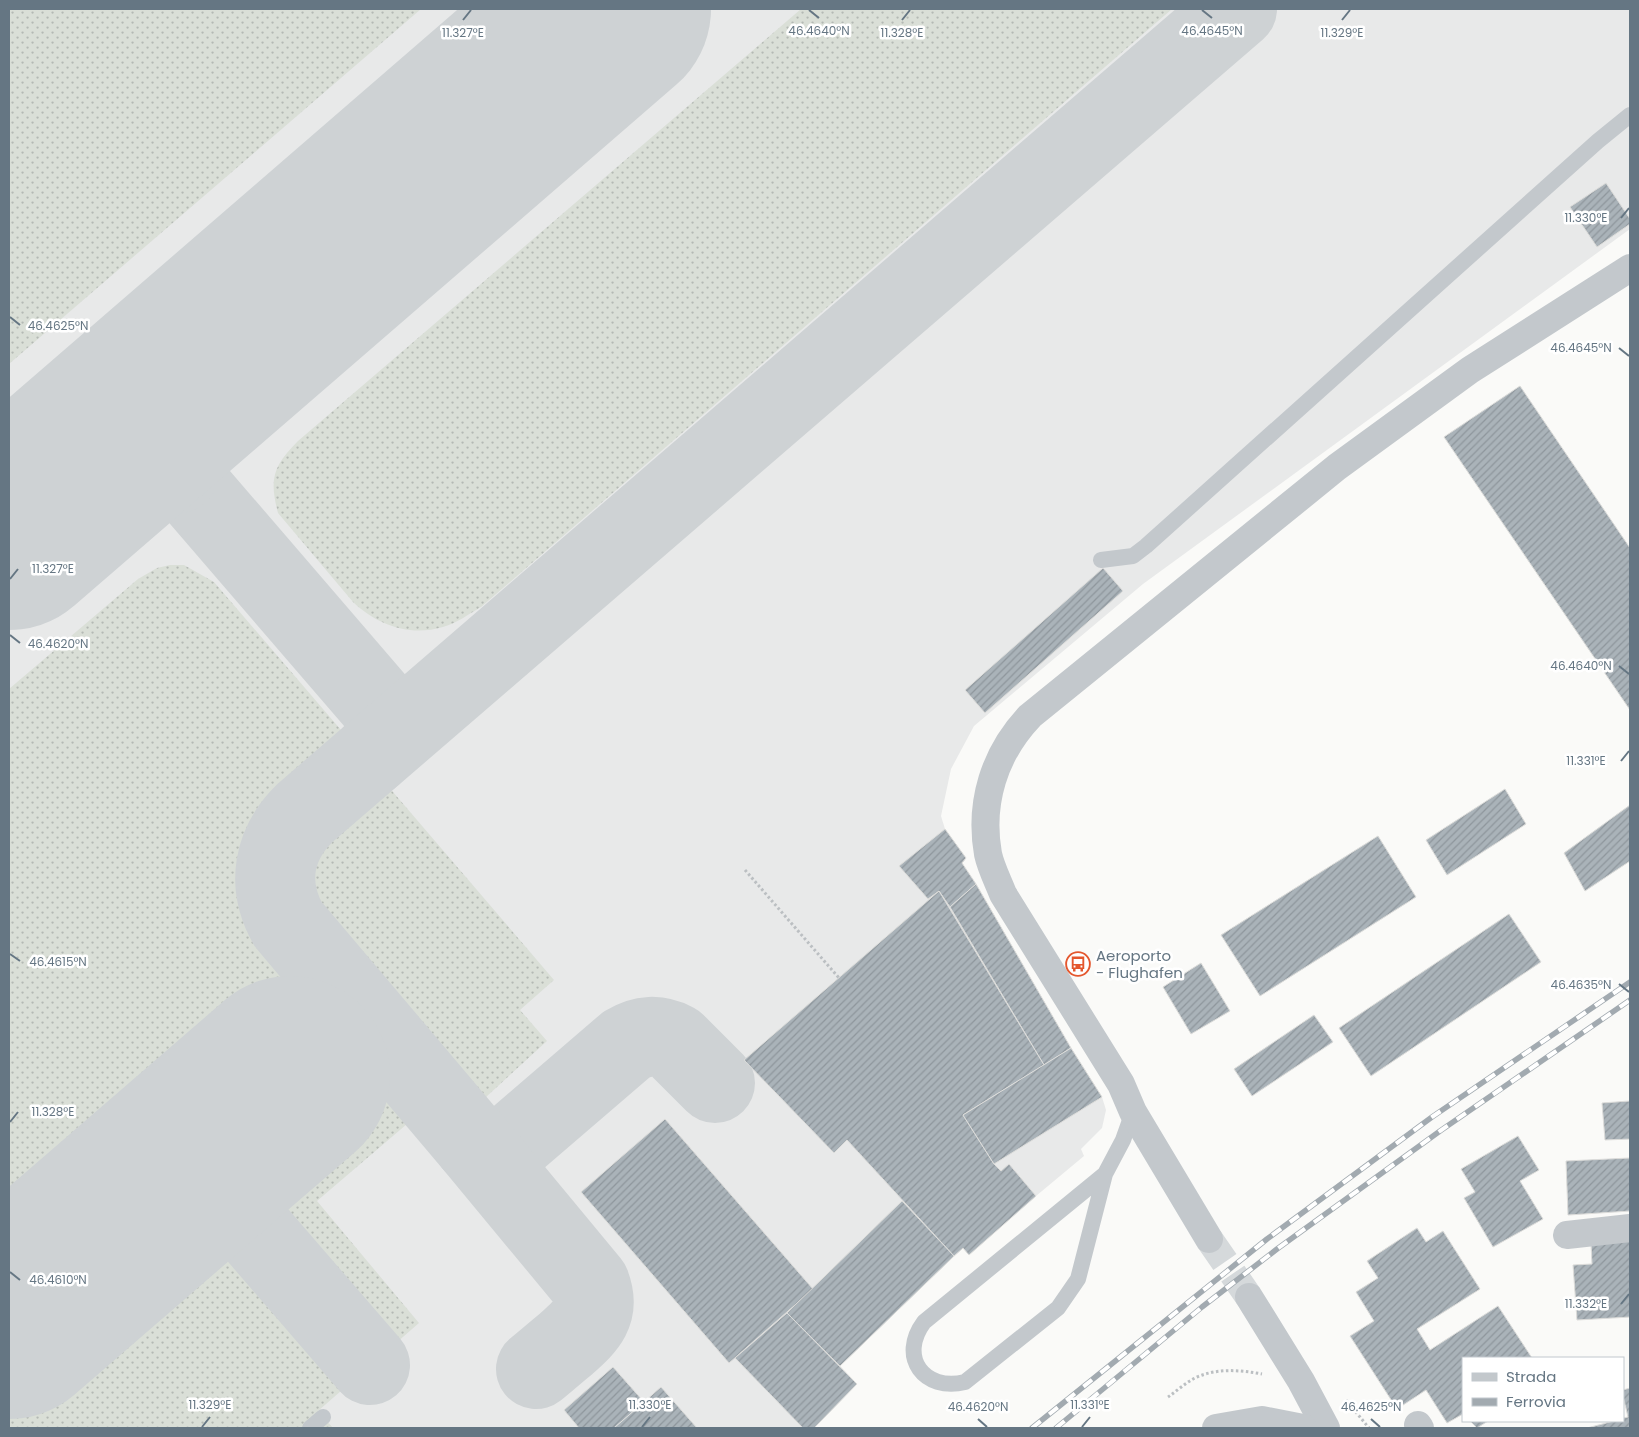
<svg xmlns="http://www.w3.org/2000/svg" width="1639" height="1437" font-family="Poppins,sans-serif">
  <style>
    .built { fill: #e8e9e9 }
    .grass { fill: url(#grass-dots) }
    .lines { fill: none; stroke-linecap: round; stroke-linejoin: round }
    .taxiway { stroke: #ced2d4; stroke-width: 80 }
    .runway { stroke: #ced2d4; stroke-width: 200 }
    .building { fill: url(#building-hatch); stroke: #dcdcda }
    .street-tunnel { stroke: #d5d9db; stroke-width: 28; stroke-dasharray: 28 14; stroke-linecap: butt }
    .path { stroke: #bbbfc2; stroke-width: 3; stroke-dasharray: 2.5 2.5; stroke-linecap: butt }
    .lane { stroke: #c3c8cc; stroke-width: 16 }
    .street { stroke: #c3c8cc; stroke-width: 28 }
    .rail-casing { stroke: #a2aab0; stroke-width: 5.5 }
    .rail { stroke: #fff; stroke-width: 4; stroke-dasharray: 11; stroke-linecap: butt }
    .ticks { fill: none; stroke: #657683; stroke-width: 2 }
    .labels { text-anchor: middle; dominant-baseline: central; stroke-width: 5; stroke-linejoin: round; paint-order: stroke }
    .poi-label { font-size: 15px; fill: #657683; stroke: #fff; text-anchor: start }
    .ticks-label { font-size: 12px; text-anchor: middle; fill: #657683; stroke: #fff; stroke-width: 5; stroke-linejoin: round; paint-order: stroke }
  </style>
  <defs>
    <pattern id="grass-dots" width="8" height="8" patternUnits="userSpaceOnUse" patternTransform="scale(1.25)"><rect width="8" height="8" fill="#dadfd7"/><path d="M2 2h.1M6 6h.1" fill="none" stroke="#b4b9b4" stroke-width="1.8" stroke-linecap="round"/></pattern>
    <pattern id="building-hatch" width="6" height="6" patternUnits="userSpaceOnUse" patternTransform="scale(1.25)"><rect width="6" height="6" fill="#aab3b9"/><path d="M-1 1l2-2M0 6l6-6M5 7l2-2" fill="none" stroke="#8e969c"/></pattern>
  </defs>
  <rect width="100%" height="100%" fill="#fafaf8"/>
  <path class="built" d="M9 9H1630V229L1143 584 974 726 951 769 941 816 945 829 966 858 962 864 976 884 1071 1048 1102 1097 1106 1110 1102 1128 1081 1149 1084 1156 1036 1196 963 1248 840 1366 857 1384 814 1428H9Z"/>
  <g class="grass">
    <path d="M9 9H421L9 364Z"/>
    <path d="M801 9H1172L481 607C469 614 457 623 443 627 410 637 377 625 353 602L278 513C269 479 273 466 298 441Z"/>
    <path d="M170 565H184L214 582 353 744 292 794 267 825 254 859 253 894 265 928 421 1112 317 1201 419 1323 318 1411 333 1428H9V689L138 579 157 568Z"/>
    <path d="M381 778 554 980 520 1010 547 1041 473 1109 310 920 298 889V862L308 834Z"/>
  </g>
  <g class="lines">
    <g class="taxiway">
      <path d="M575 9 591 27"/>
      <path d="M208 358C172 400 150 418 179 473L377 703C391 724 389 738 371 756"/>
      <path d="M67 479C111 454 134 439 179 473"/>
      <path d="M290 1076 362 1014"/>
      <path d="M474 1144C484 1153 492 1154 505 1149L626 1045C642 1035 658 1034 675 1043L715 1083"/>
      <path d="M193 1160 370 1365"/>
      <path d="M536 1369C546 1361 556 1352 566 1344 586 1326 601 1313 590 1284L474 1144 288 924C266 885 273 844 305 813L1237 9"/>
    </g>
    <g class="runway">
      <path d="M9 530 611 9"/>
      <path d="M9 1319 290 1076"/>
    </g>
  </g>
  <g class="building">
    <path d="M1606 183 1630 219V224L1597 247 1570 207Z"/>
    <path d="M1520 386 1630 548V710L1444 437Z"/>
    <path d="M1103 568 1123 591 985 713 965 690Z"/>
    <path d="M1505 789 1526 824 1447 875 1426 840Z"/>
    <path d="M1630 805V861L1585 891 1564 853Z"/>
    <path d="M945 829 966 858 962 863 976 884 950 907 939 891 928 899 899 866Z"/>
    <path d="M1378 836 1416 897 1260 996 1221 935Z"/>
    <path d="M976 884 1071 1048 1044 1065 950 907Z"/>
    <path d="M939 891 1044 1065 963 1115 994 1164 1001 1171 1009 1164 1036 1196 969 1255 963 1248 954 1256 847 1140 834 1153 744 1060Z"/>
    <path d="M1509 914 1541 962 1371 1076 1339 1028Z"/>
    <path d="M1201 963 1230 1011 1191 1034 1163 987Z"/>
    <path d="M1314 1015 1333 1042 1252 1096 1234 1069Z"/>
    <path d="M1071 1048 1102 1097 994 1164 963 1115Z"/>
    <path d="M1630 1101V1139L1605 1140 1602 1103Z"/>
    <path d="M665 1119 813 1289 729 1363 581 1192Z"/>
    <path d="M1518 1136 1539 1170 1520 1181 1543 1219 1493 1247 1464 1198 1475 1192 1461 1169Z"/>
    <path d="M1630 1158V1211L1568 1215 1566 1161Z"/>
    <path d="M902 1201 954 1256 840 1366 787 1313Z"/>
    <path d="M1417 1228 1426 1242 1443 1231 1480 1289 1417 1329 1430 1350 1498 1306 1532 1358H1463V1414L1447 1423 1426 1390 1397 1409 1350 1336 1374 1321 1356 1292 1378 1278 1367 1261Z"/>
    <path d="M1630 1240V1317L1577 1320 1573 1265 1592 1264 1591 1243Z"/>
    <path d="M787 1313 857 1384 814 1428H803L735 1358Z"/>
    <path d="M613 1367 644 1402 614 1428H579L564 1410Z"/>
    <path d="M661 1387 697 1428H614L644 1402Z"/>
    <path d="M1630 1388V1428H1587L1614 1421H1623V1418L1628 1417 1623 1396V1390Z"/>
    <path d="M1470 1421H1488L1477 1428Z"/>
  </g>
  <g class="lines">
    <path class="street-tunnel" d="M1209 1239 1249 1297"/>
    <g class="path">
      <path d="M745 870 839 978"/>
      <path d="M1168 1397C1177 1391 1186 1382 1197 1377 1218 1368 1240 1370 1262 1374"/>
      <path d="M1346 1400 1369 1428"/>
    </g>
    <g class="lane">
      <path d="M1101 560 1133 556 1146 546 1598 141 1630 115"/>
      <path d="M1105 1174 1078 1279 1058 1308 965 1382C924 1392 898 1357 924 1322L1105 1174 1123 1140 1133 1112"/>
      <path d="M310 1428 323 1417"/>
    </g>
    <g class="street">
      <path d="M1567 1235 1630 1228"/>
      <path d="M1209 1239 1133 1112 1121 1084 1003 894C998 881 991 868 988 854 979 803 994 754 1030 716L1337 467 1470 370 1630 268"/>
      <path d="M1249 1297 1301 1381 1326 1428"/>
      <path d="M1418 1425 1420 1428"/>
      <path d="M1216 1428 1262 1420 1303 1428"/>
    </g>
    <g class="rail-casing">
      <g id="rail">
        <path d="M1032 1428 1267 1239 1432 1117 1630 982"/>
        <path d="M1056 1428 1202 1307 1277 1249 1440 1131 1630 1000"/>
      </g>
    </g>
    <use href="#rail" class="rail"/>
  </g>
  <path class="ticks" d="M809 10 819 18M1202 10 1212 18M463 20 471 10M902 20 910 10M1342 20 1350 10M1621 218 1629 208M10 317 20 325M1619 348 1629 356M10 579 18 569M10 635 20 643M1619 666 1629 674M1621 761 1629 751M10 954 20 961M1619 984 1629 992M10 1122 18 1112M10 1272 20 1280M1621 1304 1629 1294M978 1419 987 1427M1371 1419 1380 1427M202 1427 210 1417M642 1427 650 1417M1082 1427 1090 1417"/>
  <defs>
    <g id="bus-ring" transform="scale(1.25)"><circle r="9.5" fill="#fff" stroke="#e4572e" stroke-width="1.5"/><path d="M-5-6H5V4H4V6H2V4H-2V6H-4V4H-5ZM-3.5-4V0h7V-4ZM-3.5 1.2v1.5H-2V1.2ZM2 1.2v1.5H3.5V1.2Z" fill="#e4572e"/></g>
  </defs>
  <g fill-rule="evenodd">
    <use href="#bus-ring" x="1078" y="964"/>
  </g>
  <g class="labels">
    <g class="poi-label">
      <text x="1096" y="955">Aeroporto<tspan x="1096" dy="17">- Flughafen</tspan></text>
    </g>
  </g>
  <g class="ticks-label">
    <text x="1212" y="35">46.4645°N</text>
    <text x="819" y="35">46.4640°N</text>
    <text x="463" y="37">11.327°E</text>
    <text x="902" y="37">11.328°E</text>
    <text x="1342" y="37">11.329°E</text>
    <text x="1586" y="222">11.330°E</text>
    <text x="58" y="330">46.4625°N</text>
    <text x="1581" y="352">46.4645°N</text>
    <text x="53" y="573">11.327°E</text>
    <text x="58" y="648">46.4620°N</text>
    <text x="1581" y="670">46.4640°N</text>
    <text x="1586" y="765">11.331°E</text>
    <text x="58" y="966">46.4615°N</text>
    <text x="1581" y="989">46.4635°N</text>
    <text x="53" y="1116">11.328°E</text>
    <text x="58" y="1284">46.4610°N</text>
    <text x="1586" y="1308">11.332°E</text>
    <text x="210" y="1409">11.329°E</text>
    <text x="650" y="1409">11.330°E</text>
    <text x="1090" y="1409">11.331°E</text>
    <text x="978" y="1411">46.4620°N</text>
    <text x="1371" y="1411">46.4625°N</text>
  </g>
  <rect width="1639" height="1437" fill="none" stroke="#657683" stroke-width="20"/>
  <rect x="1462" y="1357" width="162" height="65" fill="#ffffff" stroke="#c1c8cd"/>
  <rect x="1472" y="1373" width="25" height="8" fill="#c3c8cc" stroke="#c1c8cd"/>
  <text x="1506" y="1382" font-size="15" fill="#657683">Strada</text>
  <rect x="1472" y="1398" width="25" height="8" fill="#a2aab0" stroke="#c1c8cd"/>
  <text x="1506" y="1407" font-size="15" fill="#657683">Ferrovia</text>
</svg>
